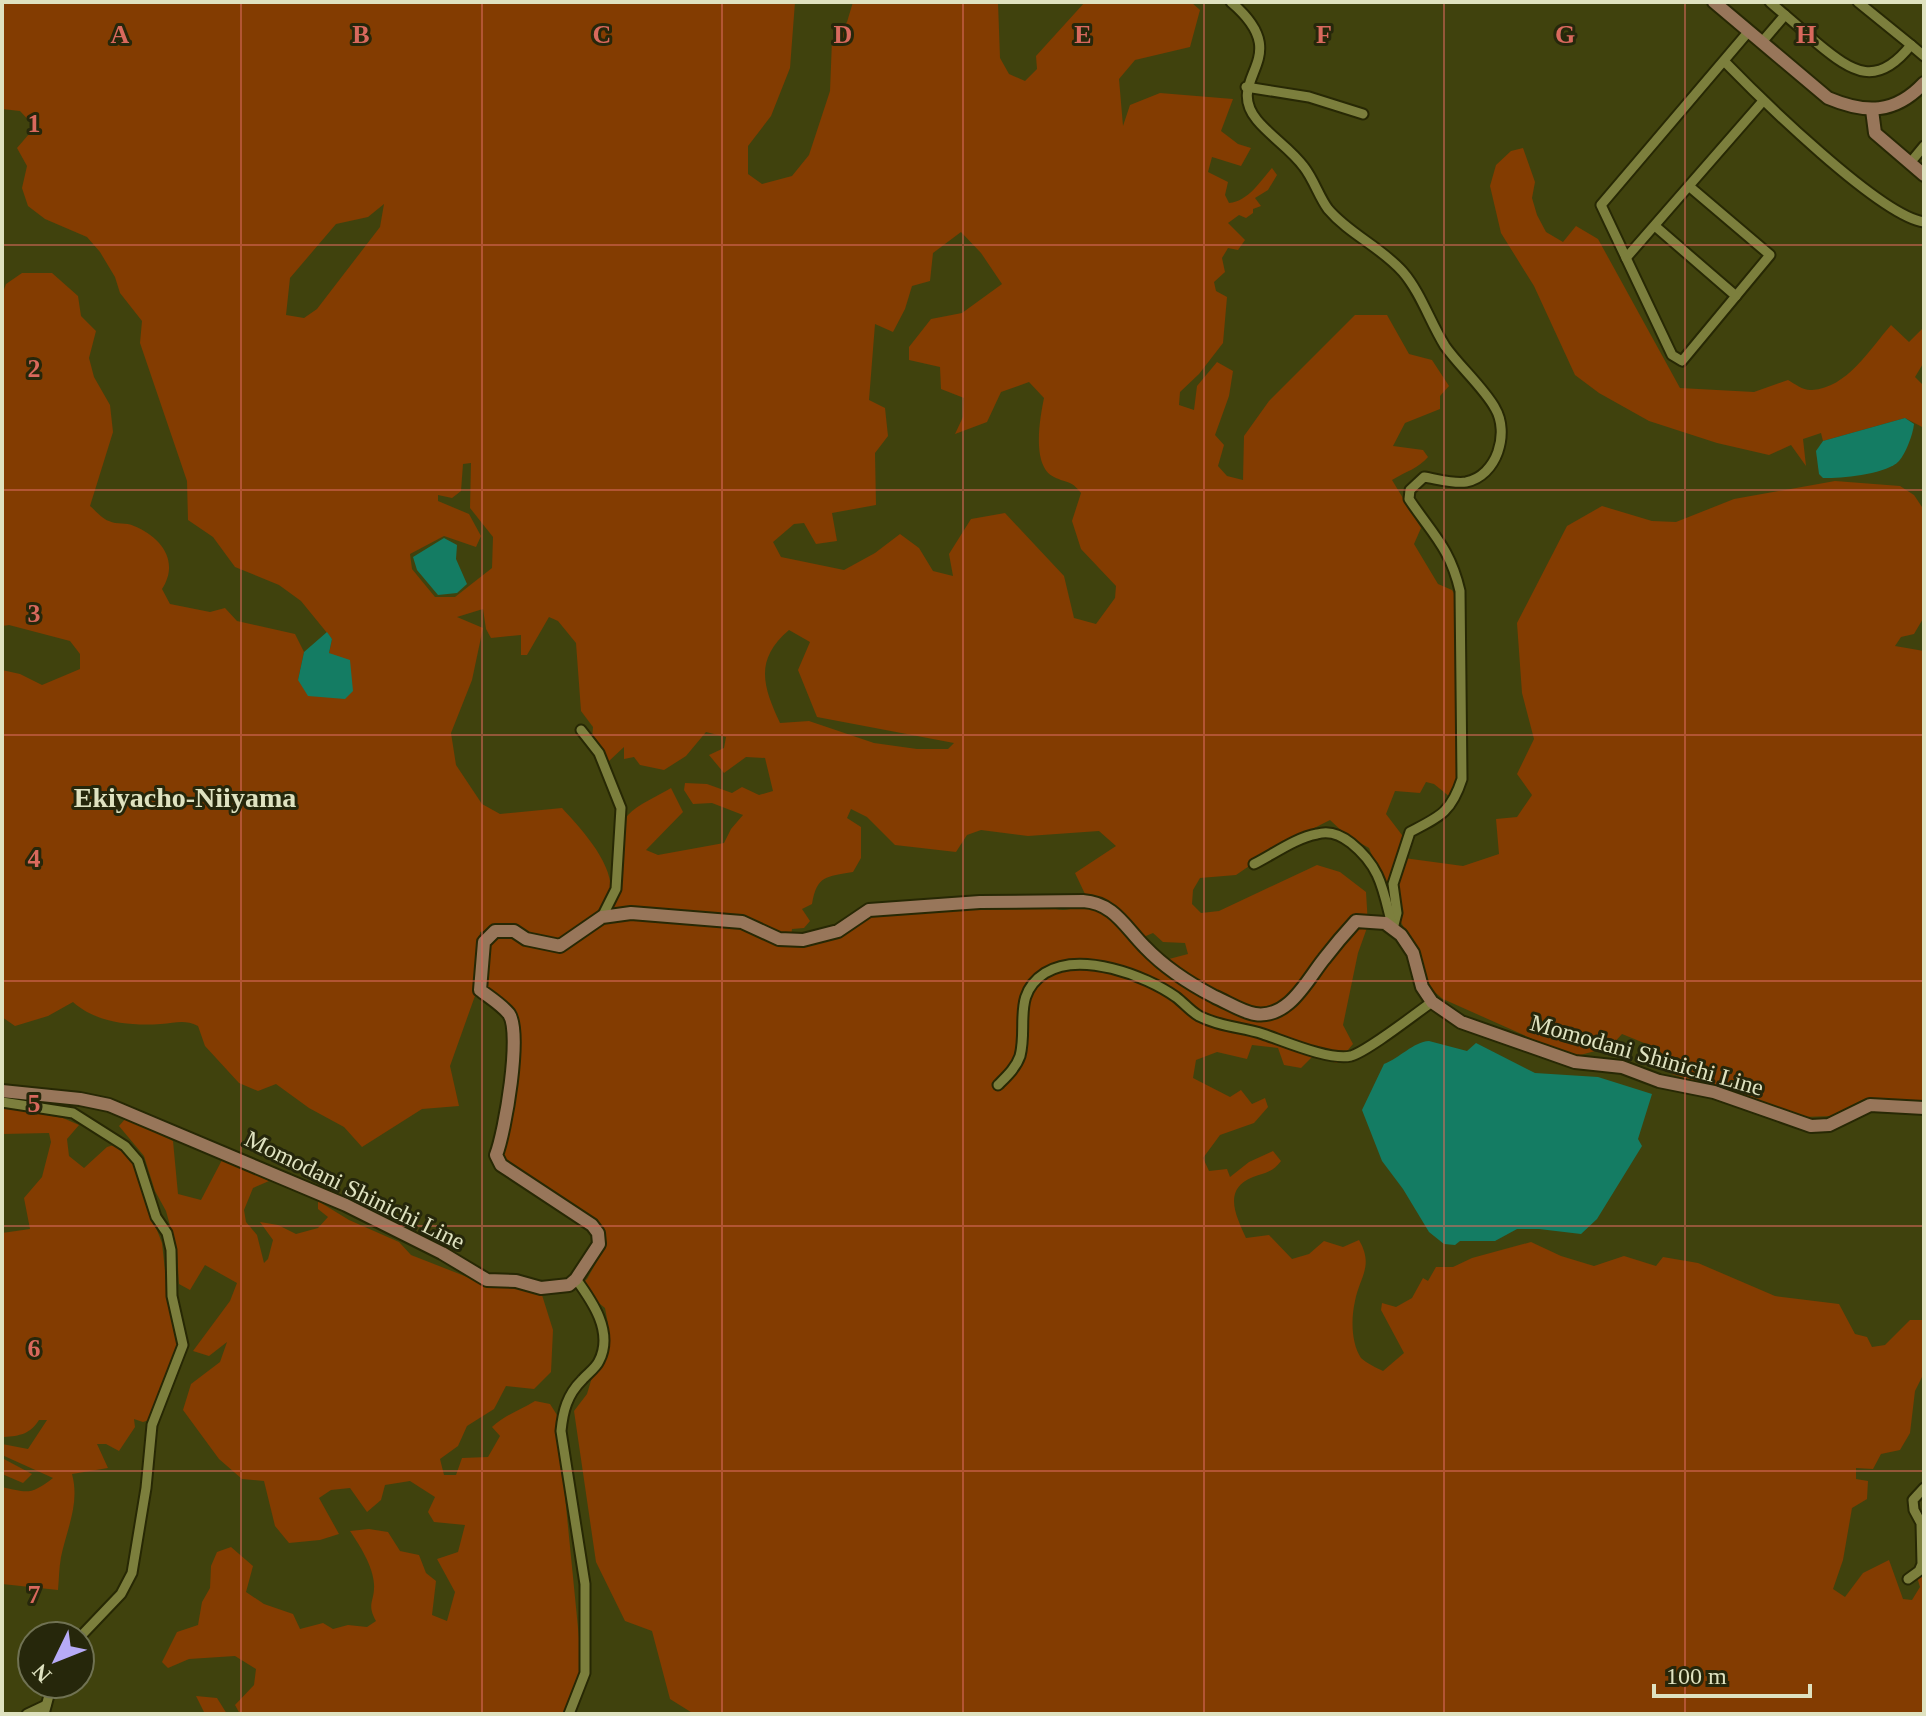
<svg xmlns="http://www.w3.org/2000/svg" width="1926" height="1716" font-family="'Times New Roman',serif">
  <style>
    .green { fill: #833c01; fill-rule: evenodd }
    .water { fill: #147c63 }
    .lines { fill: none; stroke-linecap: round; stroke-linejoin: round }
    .street-casing { stroke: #272804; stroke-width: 13 }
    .secondary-casing { stroke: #272804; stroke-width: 16 }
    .street { stroke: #7c7f3d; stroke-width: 9 }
    .secondary { stroke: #98765a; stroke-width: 12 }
    .grid { fill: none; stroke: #d9695d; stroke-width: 2; stroke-opacity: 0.55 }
    .labels { text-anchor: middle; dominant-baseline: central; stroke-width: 6; stroke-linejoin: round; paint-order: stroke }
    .street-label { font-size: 24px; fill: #dfe2c0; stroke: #26270b }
    .quarter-label { font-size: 28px; font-weight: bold; fill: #dfe2c0; stroke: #26270b }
    .grid-label { font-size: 26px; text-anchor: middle; font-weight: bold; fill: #d9695d; stroke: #26270b; stroke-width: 6; stroke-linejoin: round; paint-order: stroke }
  </style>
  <rect width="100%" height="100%" fill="#40420d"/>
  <g class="green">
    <path d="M2 2H795L790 68 771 116 748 146V174L762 184 792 176 809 155 830 91 832 40 847 22 853 2H998L1000 58 1009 74 1025 81 1037 69 1036 56 1085 2H1191L1200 10 1190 47 1135 60 1119 79 1123 126 1130 105 1160 93 1233 99 1221 131 1238 144 1251 148 1241 166 1212 157 1208 172 1228 182 1225 195 1229 203C1249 201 1260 181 1272 168L1277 175 1268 190 1255 198 1261 206 1253 209V213L1246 218 1239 215 1228 223 1245 240 1238 250 1228 248 1222 258 1225 272 1214 282 1216 291 1227 297 1223 343 1199 374 1180 392 1179 405 1194 410 1197 386 1217 362 1233 371 1229 396 1215 435 1224 445 1218 466 1227 476 1243 480 1244 436 1269 401 1355 315H1387L1409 354 1432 360 1449 386 1440 396V409L1405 423 1393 446 1423 450 1428 457C1419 468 1405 472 1392 480L1421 528 1414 544 1438 584 1452 590 1459 602 1457 781 1450 797 1434 784 1426 782 1420 793 1395 791 1386 814 1405 839 1390 885 1394 911 1369 848 1346 835 1330 820 1277 847 1236 875 1200 878 1193 890 1192 904 1201 913 1219 911 1317 865 1340 872 1366 892 1368 925 1358 953 1343 1025 1353 1044 1337 1063 1313 1056 1301 1068 1284 1065 1278 1048 1252 1045 1247 1059 1217 1052 1196 1060 1193 1078 1230 1097 1241 1090 1252 1104 1265 1098 1268 1107 1254 1123 1220 1135 1203 1158 1209 1171 1227 1169 1230 1177 1249 1162 1273 1151 1281 1161C1272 1173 1266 1172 1253 1177 1222 1189 1236 1216 1246 1238L1269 1235 1292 1259 1309 1254 1324 1241 1343 1247 1359 1240C1374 1266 1360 1276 1355 1301 1351 1318 1351 1343 1361 1358 1366 1363 1377 1368 1383 1371L1404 1353 1381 1310 1382 1303 1396 1307 1412 1298 1423 1278 1428 1281 1436 1267H1453L1472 1258 1531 1242 1561 1256 1594 1266 1624 1256 1656 1266 1663 1257 1698 1263 1775 1296 1839 1304 1855 1334 1867 1337 1872 1347 1885 1345 1910 1320H1924V1373L1915 1391 1910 1433 1900 1450 1881 1454 1873 1469 1856 1468V1479L1868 1481 1867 1499 1852 1508 1843 1560 1833 1589 1845 1597 1863 1573 1889 1560 1903 1599 1912 1600 1920 1587 1917 1577 1924 1572V1714H694L670 1699 652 1631 625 1621 596 1562 574 1411 587 1394 608 1324 605 1308 579 1287 587 1279 607 1243 599 1222 498 1155 514 1112 516 1032 483 986 486 945 500 935 561 953 607 923 626 917 737 925 771 942 796 946 819 941 870 913 944 907 949 912 973 904 1050 907C1066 914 1073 907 1089 904L1109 915 1157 969 1172 973 1169 959 1188 954 1185 943 1163 942 1153 933 1141 938 1116 906 1085 894 1075 873 1116 846 1099 831 1028 836 981 830 967 835 956 852 895 845 867 817 851 809 847 818 861 827V858L853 872C826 877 817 875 812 904L802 909 810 921 804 928 792 929 791 937 715 913 632 912 608 916C638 875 599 850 628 815 638 804 658 796 671 788L683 812 646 850 658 855 724 843 731 829 743 815 712 803 693 804 684 790 685 783 707 784 732 793 742 787 759 795 773 791 765 758 746 757 724 773 709 755 724 748 726 737 706 732 686 756 664 770 640 765 634 757 624 759V747L609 761 591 751 593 727 581 711 576 643 558 621 549 617 527 655H521V635L491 638 486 629 483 609 457 617 483 628 472 680 451 733 456 765 482 804 500 814 562 808C581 829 620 869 609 901 604 914 572 932 560 941L505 926 480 932 476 993 450 1066 459 1106 422 1109 362 1147 344 1127 309 1108 276 1084 258 1091 239 1083 205 1046 198 1026C184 1019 176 1023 161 1024 131 1026 96 1023 73 1002L48 1016 15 1026 2 1017V670L20 674 42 685 80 669V654L70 641 9 625 2 626V295L6 284 22 273H52L78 296 81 316 96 331 89 358 94 377 110 405 113 432 90 506C95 510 102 519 109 521 117 525 126 522 134 526 161 537 180 561 162 589L170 604 210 612 225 608 237 621 295 634 304 652 298 680 335 657 329 653 332 639 301 601 279 585 235 567 213 537 188 520 187 481 140 343 142 321 120 293 115 277 100 252 87 237 45 219 28 206 22 188 27 166 17 148 35 127 20 111 2 109ZM384 204 380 227 317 309 304 318 286 315 290 278 336 224 368 217ZM961 232 981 253 1002 284 962 313 931 319 909 347V360L940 367 941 389 964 398 963 417 955 434 987 422 1001 392 1029 382 1044 398C1040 418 1031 466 1054 477 1068 484 1070 479 1081 493L1072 521 1081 549 1116 586 1115 598 1096 624 1074 618 1064 576 1005 513 971 519 949 554 953 576 933 571 919 548 900 534 875 553 844 570 781 557 773 542 794 524 804 523 816 544 837 541 832 513 876 505 875 453 888 436 885 408 869 400 875 324 893 332 905 309 912 286 930 281 933 253ZM471 463 470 508 493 537 492 568 455 597H435L412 569 410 554 444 536 476 547 481 536 469 514 438 501V495L452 498 461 491 463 464ZM789 630 810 642 798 670 817 717 954 743 948 749H917L874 743 809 721 780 723C763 686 754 660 789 630Z"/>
    <path d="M1523 148 1535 182 1532 198 1537 215 1546 232 1563 242 1576 226 1598 239 1680 388 1754 392 1788 380C1795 384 1804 391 1812 390 1847 388 1870 349 1891 325L1909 342 1924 327V362L1915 377 1924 386V428L1905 418 1823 441 1821 433 1803 439 1806 466 1791 445 1769 455 1717 443 1649 421 1599 393 1575 375 1534 286 1501 233 1490 186 1496 165 1511 151Z"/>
    <path d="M1835 481 1900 486 1914 495 1924 510V617L1914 634 1901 637 1895 646 1924 651V1104L1866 1098 1831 1116 1803 1117 1672 1074 1659 1049 1622 1034 1610 1047 1573 1057 1443 999 1426 985 1414 948 1401 922 1396 889 1404 858 1463 866 1499 854 1496 819 1517 817 1532 795 1517 774 1534 739 1522 693 1517 623 1567 526 1602 506 1652 521 1676 522 1734 499Z"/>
    <path d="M2 1107 63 1118 79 1125 67 1139 69 1156 84 1168 107 1147 117 1144 139 1170 148 1207 162 1243 168 1298 181 1339 152 1419 143 1422 134 1419 135 1427 119 1451 106 1444H97L108 1468 72 1474C80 1504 67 1528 61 1557 59 1568 59 1579 58 1590L2 1584V1487C28 1493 31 1495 53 1478L2 1455V1444L28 1449 47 1420H39C30 1434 20 1436 4 1437L2 1434V1233L30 1229 24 1198 42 1177 51 1142 49 1133 2 1134Z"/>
    <path d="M126 1118 173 1141 178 1194 201 1200 222 1160 269 1181 253 1188 244 1210 246 1222 257 1235 264 1263 268 1259 273 1240 260 1222 278 1225 296 1234 318 1228 328 1217 318 1209V1201L349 1220 399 1242 411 1255 485 1284 519 1285 542 1295 553 1330 551 1372 534 1389 506 1386 494 1409 467 1426 458 1446 440 1459 444 1475H456L462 1458 488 1457 500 1436 492 1427C505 1415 520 1410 535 1401L550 1404 557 1415 581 1658 578 1687 565 1714H240L235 1705 254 1685 256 1669 235 1656 189 1659 168 1668 162 1662 177 1632 198 1625 202 1602 210 1588 211 1566 217 1552 231 1547 253 1566 246 1592 264 1604 293 1614 300 1629 323 1623 333 1629 348 1625 367 1627 376 1621C366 1603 375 1602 374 1584 373 1566 360 1546 350 1531L369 1529 388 1532 400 1551 419 1555 426 1573 436 1581 432 1615 447 1621 455 1592 437 1559 458 1552 465 1525 434 1522 428 1512 435 1497 410 1481 385 1485 381 1500 367 1512 350 1488 331 1490 319 1498 339 1534 320 1540 289 1543 275 1526 264 1481 242 1479 219 1459 183 1410 191 1384 220 1362 227 1342 209 1356 193 1351 230 1301 237 1283 205 1265 190 1290 179 1284 177 1251 166 1211 155 1191 144 1156 119 1126Z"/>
    <path d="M2 1458 32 1474 23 1483 2 1474Z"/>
    <path d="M196 1696 217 1698 227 1714H205Z"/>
  </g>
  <g class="water">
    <path d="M1905 418 1914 424C1913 434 1906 453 1899 461 1887 474 1840 479 1823 478L1819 474 1816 451 1823 441Z"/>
    <path d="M444 538 457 545 456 559 467 584 457 593 438 595 417 570 413 557Z"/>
    <path d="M327 632 332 639 329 653 350 660 353 691 345 699 308 696 298 680 304 652Z"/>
    <path d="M1429 1041 1467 1051 1476 1043 1535 1073 1598 1077 1652 1094 1638 1139 1642 1146 1597 1219 1581 1234 1539 1229H1517L1495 1241H1460L1455 1245 1444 1244 1429 1232 1403 1189 1382 1161 1362 1110 1384 1064C1400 1058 1413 1042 1429 1041Z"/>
  </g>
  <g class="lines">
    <g class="street-casing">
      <g id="street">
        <path d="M1231 2C1298 59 1222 77 1257 120 1271 137 1291 149 1304 167 1314 180 1319 197 1328 209 1349 234 1381 247 1403 272 1421 293 1430 322 1445 346 1459 366 1484 388 1495 408 1510 433 1497 476 1466 482 1454 484 1437 479 1424 477L1410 490 1409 499C1433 535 1450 548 1460 591L1462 779C1451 813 1439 817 1410 832L1393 884 1397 913 1393 929"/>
        <path d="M1770 2C1786 16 1802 29 1817 43 1853 73 1877 88 1911 45L1858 2"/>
        <path d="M1762 42 1785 15"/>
        <path d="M1911 45 1924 56"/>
        <path d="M1724 61C1759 97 1880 216 1924 222"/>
        <path d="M1246 87 1309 97 1363 114"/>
        <path d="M1910 163 1924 146"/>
        <path d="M1690 187 1770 255 1682 361 1672 355 1601 205 1749 31"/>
        <path d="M1655 226 1736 296"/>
        <path d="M1626 258 1763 101"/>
        <path d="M581 730 599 753 621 808 616 889 602 917"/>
        <path d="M1254 864C1274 854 1295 838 1317 834 1330 830 1341 835 1351 843 1381 867 1383 890 1392 925"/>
        <path d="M998 1085C1006 1077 1016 1068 1020 1056 1028 1026 1012 994 1045 973 1080 951 1145 975 1176 997 1184 1003 1190 1011 1199 1016 1220 1027 1242 1027 1263 1034 1284 1041 1330 1061 1351 1056 1368 1051 1415 1014 1432 1002"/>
        <path d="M2 1102 73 1113 125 1146 138 1161 156 1217 167 1233 171 1250 172 1296 183 1345 152 1425 146 1488 132 1573 121 1594 80 1637"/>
        <path d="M1908 1579 1919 1571 1922 1564 1921 1523 1914 1510 1913 1500 1924 1488"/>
        <path d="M27 1714 46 1705"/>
        <path d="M44 1714 52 1684"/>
        <path d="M569 1714 585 1673V1584L561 1431C563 1411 567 1395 582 1380 587 1374 596 1368 599 1361 614 1332 592 1301 576 1279"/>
      </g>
    </g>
    <g class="secondary-casing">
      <g id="secondary">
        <path d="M1714 2 1828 98C1866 114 1895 114 1924 83"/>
        <path d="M1872 110 1875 133 1924 175"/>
        <path d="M2 1091 80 1099 109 1105 346 1205 442 1253 487 1280 516 1281 541 1288 569 1285 576 1279 599 1244 598 1233 592 1225 501 1165 496 1155C505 1132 522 1033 509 1014 502 1005 489 997 480 990L484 942 495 931H514L526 939 560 946 602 917 631 913 742 922 779 939 803 940 838 931 869 910 980 902 1083 901C1114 903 1125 927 1145 947 1165 968 1190 984 1215 997 1227 1002 1242 1012 1255 1014 1289 1019 1307 980 1324 959 1334 946 1345 933 1356 921L1385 923 1401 935 1413 953 1422 987 1432 1002 1461 1022 1575 1062 1622 1067 1659 1081 1714 1092 1811 1126 1829 1125 1870 1105 1924 1108"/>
      </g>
    </g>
    <use href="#street" class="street"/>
    <use href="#secondary" class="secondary"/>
  </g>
  <path class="grid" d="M241 2V1714M482 2V1714M722 2V1714M963 2V1714M1204 2V1714M1444 2V1714M1685 2V1714M2 245H1924M2 490H1924M2 735H1924M2 981H1924M2 1226H1924M2 1471H1924"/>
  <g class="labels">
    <g class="street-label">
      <text transform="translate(1647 1055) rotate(16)">Momodani Shinichi Line</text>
      <text transform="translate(355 1190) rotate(26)">Momodani Shinichi Line</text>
    </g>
    <g class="quarter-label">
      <text x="185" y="797">Ekiyacho-Niiyama</text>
    </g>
  </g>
  <g class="grid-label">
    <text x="120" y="43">A</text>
    <text x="361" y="43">B</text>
    <text x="602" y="43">C</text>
    <text x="843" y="43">D</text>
    <text x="1083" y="43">E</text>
    <text x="1324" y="43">F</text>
    <text x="1565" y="43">G</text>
    <text x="1806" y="43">H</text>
    <text x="34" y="132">1</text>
    <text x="34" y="377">2</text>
    <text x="34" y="622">3</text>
    <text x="34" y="867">4</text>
    <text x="34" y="1112">5</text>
    <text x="34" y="1357">6</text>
    <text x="34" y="1603">7</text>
  </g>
  <rect width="1926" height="1716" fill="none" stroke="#dfe2c0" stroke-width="8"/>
  <g transform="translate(56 1660) rotate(227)"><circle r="38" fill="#26270b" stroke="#707253" stroke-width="2"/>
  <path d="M0-6L14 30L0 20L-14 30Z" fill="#b7abf7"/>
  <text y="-12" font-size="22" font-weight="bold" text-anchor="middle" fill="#dfe2c0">N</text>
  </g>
  <path d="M1654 1684v12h156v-12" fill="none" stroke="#dfe2c0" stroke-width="4"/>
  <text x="1666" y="1684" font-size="24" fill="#dfe2c0" stroke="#26270b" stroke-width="6" paint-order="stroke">100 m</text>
</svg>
